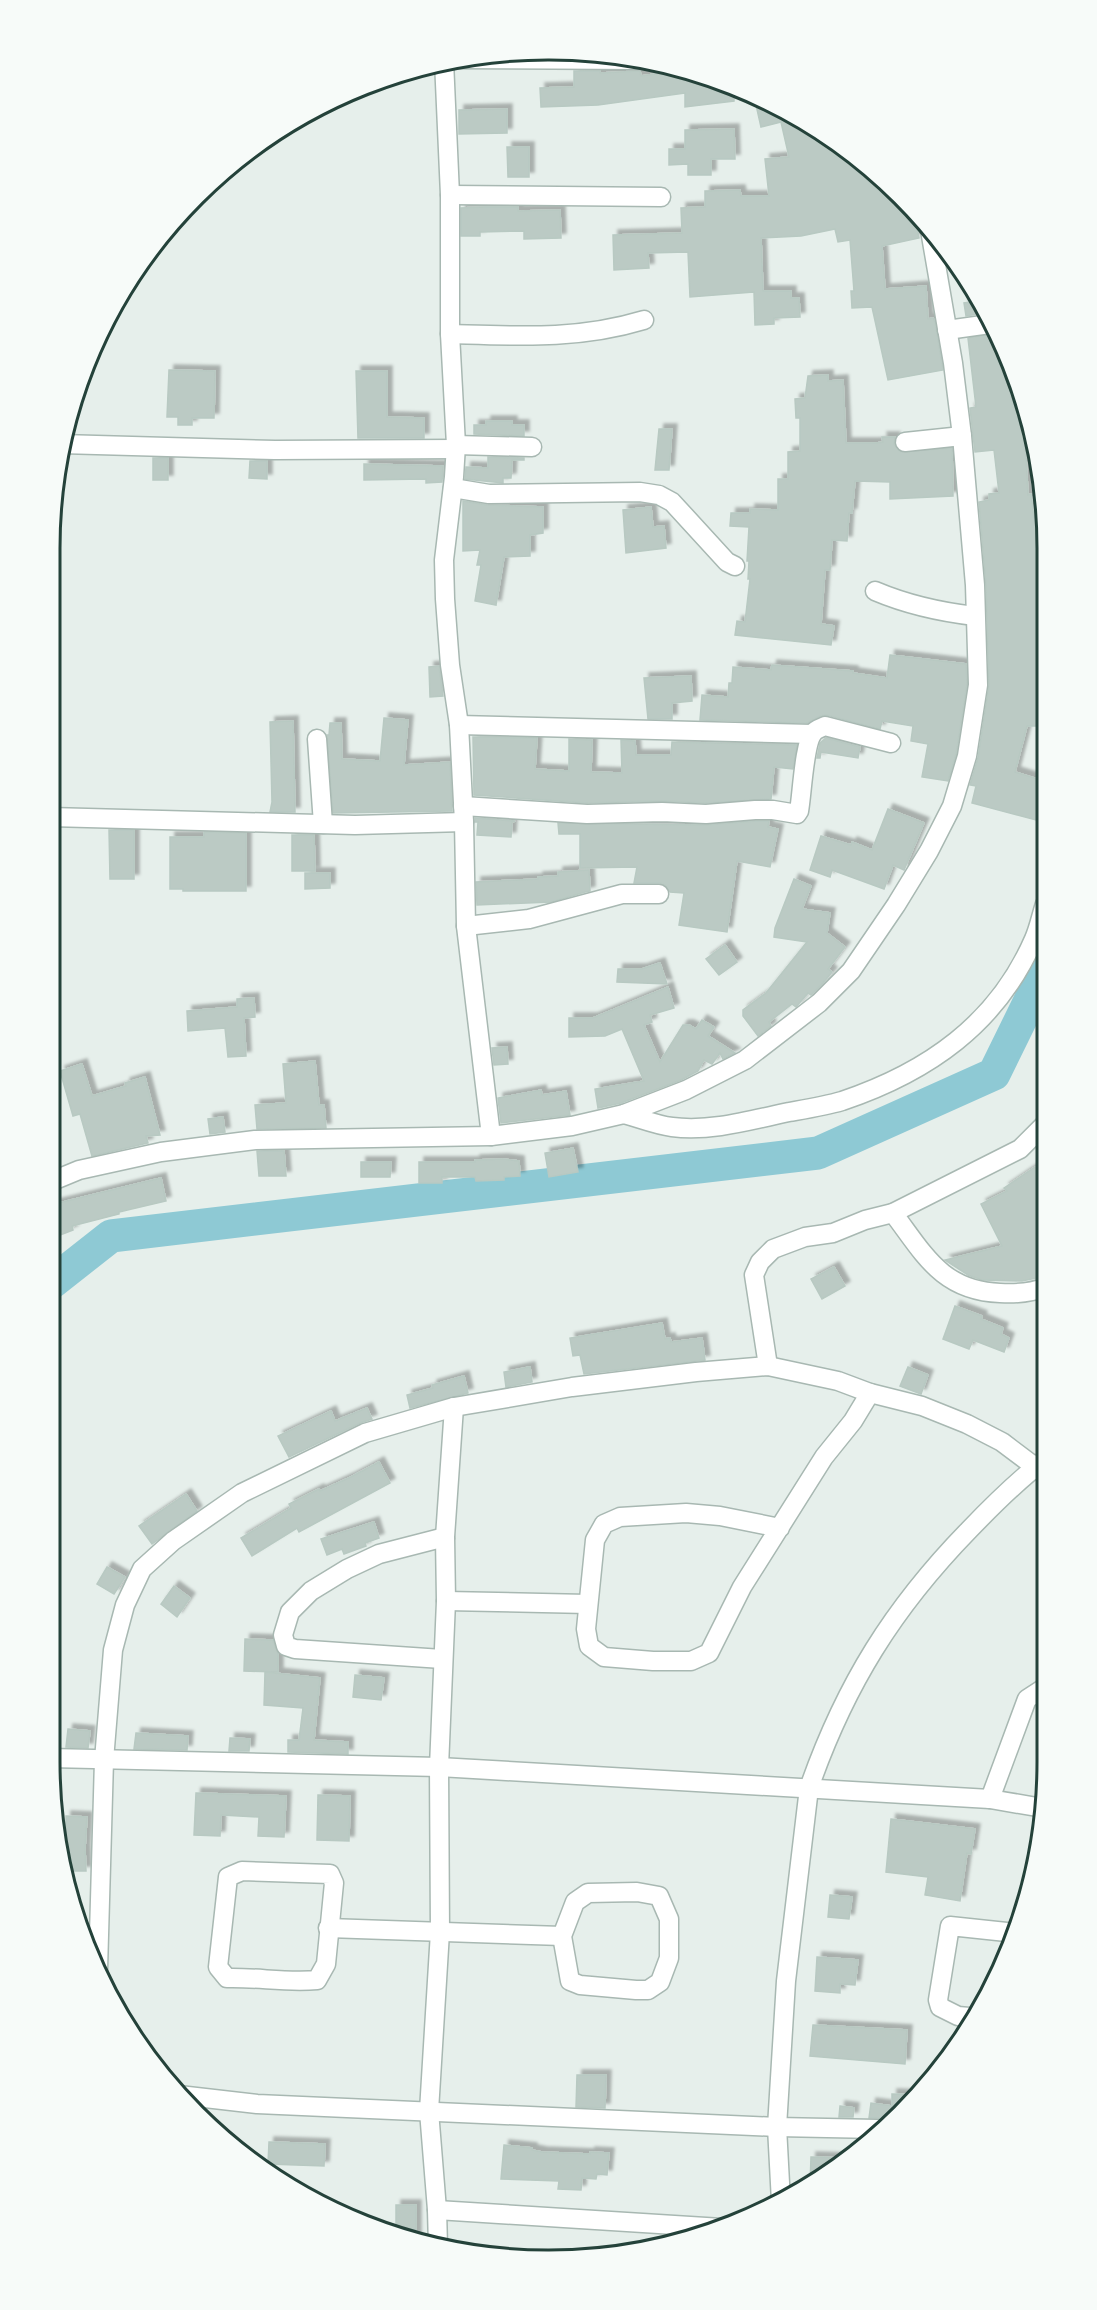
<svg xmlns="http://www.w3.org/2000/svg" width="1097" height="2310" font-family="Barlow,sans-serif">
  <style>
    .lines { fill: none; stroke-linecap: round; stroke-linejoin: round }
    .river { stroke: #8ec9d4; stroke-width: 33 }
    .building { fill: #bbcac4; stroke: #b8c9c2; stroke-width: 1.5; filter: url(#shadow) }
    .minor-casing { stroke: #a8b8b2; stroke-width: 21 }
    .minor { stroke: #fff; stroke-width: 18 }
    .rim { fill: none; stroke: #24423a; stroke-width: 3 }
  </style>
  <defs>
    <filter id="shadow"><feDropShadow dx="5" dy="-5" stdDeviation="1.5" flood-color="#0004"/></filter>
  </defs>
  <rect width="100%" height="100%" fill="#e6efeb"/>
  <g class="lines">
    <path class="river" d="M50 1284 111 1236 818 1153 994 1074 1045 970"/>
  </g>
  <g class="building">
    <path d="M682 70 734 86V101L685 107V93L598 105 541 107 540 88 574 87V71H600V73L640 71 641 76Z"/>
    <path d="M754 96 852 152 914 214 919 238 882 246 885 289 926 286 928 319 933 318 935 322 943 370 888 380 872 307 852 308 851 291H854L850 240 838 242 835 229 801 236 761 238 763 291H791V298H799L800 317 774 318V324L755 325 754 292 690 297 688 252 648 253 649 268 614 270 613 235 682 233 681 208 705 207V191L740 190 741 196H769L765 159 789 157 781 122 761 127Z"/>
    <path d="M507 109V133L459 134V110Z"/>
    <path d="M734 129 735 159H711V175H688V164L669 165V149H685V130Z"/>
    <path d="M507 147H529V177H508Z"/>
    <path d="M484 207H518V211L560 210 561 238 524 239V231L480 232V236H461V208Z"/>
    <path d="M977 301 984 313 966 316 964 303Z"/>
    <path d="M996 333 1009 357 1031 436 1025 437 1028 495 1031 494 1034 518 1039 517 1042 541H1043V562L1039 563 1044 601V726H1027L1015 772 1044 781V822L972 803 976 786 970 785 978 758 989 685 986 585 979 502 989 500V494L999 493 994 450 975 452 970 408 976 407 968 338Z"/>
    <path d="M169 370 215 371 214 418H192V425H178V417H167Z"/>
    <path d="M356 371H387V417L424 418V438H358Z"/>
    <path d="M828 375V381L843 380 846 443H876L883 442 882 437H895L894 444 901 452 952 448 953 496 890 499V482L855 481 852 513H849L847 541 832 540 830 570H825L821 624 834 626 831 645 735 635 737 621 745 622 750 579H748L749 561H747L749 527 730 526 731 513H750V509L778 510V479H788V452L800 451V418H796L795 399 805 398 808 376Z"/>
    <path d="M486 421H512V425H524V436L474 434V425H486Z"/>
    <path d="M659 429H672L669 470H655Z"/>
    <path d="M488 457 524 458V460H512L511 478H503V483L465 479 466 467 488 468Z"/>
    <rect x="153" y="458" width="15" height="22"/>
    <path d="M250 461H267V479L249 478Z"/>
    <path d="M364 464 443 466 442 482 426 483V479L364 480Z"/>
    <path d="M463 501 487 505 543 507V533L530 535V556L504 557 496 605 475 601 481 565H477L480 550 463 551Z"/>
    <path d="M651 507 653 527 664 526 666 548 626 553 623 510Z"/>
    <path d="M890 655 966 664 967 684 956 754 948 781 922 777 928 744 911 741 913 726 882 721 880 729 827 715 820 716 807 723 700 720 702 695 728 697 729 683H732L733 667 771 670 772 665 853 671V673L887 678Z"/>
    <path d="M439 666 443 696 430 697 429 667Z"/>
    <path d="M691 676 692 701 672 703V719H648L644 678Z"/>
    <path d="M384 718 408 720 404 765 450 762 452 811 333 813 327 735H329L330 723H341L342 759 380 761Z"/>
    <path d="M293 721 295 812H270L272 802 270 722Z"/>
    <path d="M473 737 537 738 535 769 569 771V739L592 740 591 772 622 773 621 740 635 741 636 755H671L672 742 797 745 793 769 774 767 771 799 706 803 662 801 587 803 474 795Z"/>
    <path d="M826 738 860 747 858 758 821 752 820 758H817L820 743Z"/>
    <path d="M888 809 924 823 904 870 893 865 884 889 832 870 830 877 810 870 821 836 851 845 852 842 872 850Z"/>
    <path d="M475 818 515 821 512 822 511 837 477 835 478 822H475Z"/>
    <path d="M755 821H769L768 827 778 829 770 867 737 861 727 932 679 925 684 893 670 892 665 885 660 883H634L637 867 580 868V834H559L558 823 706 825Z"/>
    <path d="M109 830H134V879H110Z"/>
    <path d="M204 832 246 833V891H183V889H170V837H204Z"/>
    <path d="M292 835H314L315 871H292Z"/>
    <path d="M589 870 590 891 585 892 551 902 477 905 476 882 538 879V877L558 876V872Z"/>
    <path d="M305 873H330V888L305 889Z"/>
    <path d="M794 879 811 886 802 909 830 913 827 933 845 947 828 969 832 972 823 983 811 995 808 993 796 1007 792 1004 769 1022 771 1026 758 1036 743 1016V1010L766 993 807 942 774 937 775 928Z"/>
    <path d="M725 945 737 962 719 975 706 959Z"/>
    <path d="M660 963 667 984 617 982 618 969H642Z"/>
    <path d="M668 987 674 1008 650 1015 652 1022 644 1025 660 1062 683 1025H689L696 1029 702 1020 714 1027 708 1036 735 1053 723 1059 720 1053 712 1064 704 1060 698 1071 681 1080 621 1103 598 1108 595 1089 644 1081 622 1029 605 1036 569 1037V1018H593Z"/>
    <path d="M254 998 255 1017 244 1018 246 1056 228 1057 225 1028 188 1031 187 1011 237 1007V999Z"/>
    <path d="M507 1047 508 1064 494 1065 492 1048Z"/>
    <path d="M315 1061 319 1105H324L326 1128 257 1129 255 1105 286 1103 283 1064Z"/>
    <path d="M82 1064 92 1096 126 1086 125 1083 145 1077 160 1135 146 1136 148 1143 92 1156 80 1114 73 1116 60 1071Z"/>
    <path d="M541 1090 542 1095 566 1091 570 1115 501 1123 498 1098Z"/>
    <path d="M223 1117 225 1132 210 1134 208 1119Z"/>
    <path d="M573 1148 578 1172 549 1177 545 1153Z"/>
    <path d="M257 1151H284L286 1176H259Z"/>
    <path d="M503 1159 519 1161 520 1176 504 1177V1180L476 1181 475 1177H442V1183H419V1162H475V1160Z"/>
    <path d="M361 1162H391L390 1177H361Z"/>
    <path d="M1035 1167 1039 1174 1045 1168 1046 1276 1022 1281 982 1280 968 1275 945 1260 1002 1246 981 1204 1007 1191 1004 1188Z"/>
    <path d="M161 1178 166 1201 119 1212V1214L72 1226 73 1230 50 1239V1205Z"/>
    <path d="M834 1267 845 1286 822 1299 811 1279Z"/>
    <path d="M955 1306 982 1316 981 1319 1003 1328 1001 1334 1009 1338 1004 1352 973 1340 969 1349 943 1339Z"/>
    <path d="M662 1323 665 1339 670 1338 671 1342 702 1338 705 1360 584 1374 580 1355 573 1356 570 1338Z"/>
    <path d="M530 1367 532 1382 506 1387 504 1372Z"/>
    <path d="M908 1367 928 1375 921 1394 900 1386Z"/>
    <path d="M464 1376 468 1393 410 1408 407 1395 433 1388 432 1385Z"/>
    <path d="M367 1408 372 1419 360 1423 289 1457 278 1436 331 1411 335 1421Z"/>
    <path d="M379 1462 390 1483 299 1532 297 1528 252 1556 241 1538 291 1508 289 1504 319 1489 320 1491 351 1477Z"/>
    <path d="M186 1494 197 1511 152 1544 139 1526Z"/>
    <path d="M374 1522 379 1538 365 1543 366 1546 344 1554 342 1549 327 1555 321 1539Z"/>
    <path d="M107 1567 125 1577 114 1594 97 1584Z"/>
    <path d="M174 1586 190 1598 177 1617 161 1604Z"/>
    <path d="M245 1639 273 1640 278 1654V1672L244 1671Z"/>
    <path d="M265 1672 320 1678 314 1740 348 1742V1754L288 1752V1740H299L303 1708 264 1705Z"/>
    <path d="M355 1675 384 1678 381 1700 353 1697Z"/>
    <path d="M68 1729 90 1731 88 1748 66 1747Z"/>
    <path d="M136 1733 188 1736 187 1750 134 1749Z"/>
    <path d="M230 1738 250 1739 249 1751H229Z"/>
    <path d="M196 1793 286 1796 284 1837 258 1836 259 1817 221 1815 220 1836 194 1835Z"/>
    <path d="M318 1795 350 1796 349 1841 317 1840Z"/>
    <path d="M66 1816 87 1817 85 1849 86 1871H68L60 1827 66 1828Z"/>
    <path d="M891 1819 975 1829 971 1854 967 1853 960 1901 925 1895 928 1877 886 1872Z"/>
    <path d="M830 1895 852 1897 849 1919 828 1917Z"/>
    <path d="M817 1957 858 1960 855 1985 840 1984V1993L815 1991Z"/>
    <path d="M813 2025 907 2030 905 2064 810 2056Z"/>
    <path d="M577 2075H606L605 2108 576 2107Z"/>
    <path d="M892 2094 918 2095 885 2122 878 2118H869L871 2103 892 2106Z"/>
    <path d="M840 2106 854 2108 853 2117H839Z"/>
    <path d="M269 2142 325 2144 324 2166 268 2164Z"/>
    <path d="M504 2145 532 2148V2150L542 2152 590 2154V2152L609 2153 607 2175 597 2174 596 2179 582 2178 581 2190 558 2189 559 2181 501 2179Z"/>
    <path d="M811 2157 842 2158 810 2184Z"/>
    <path d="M396 2205H416V2238L396 2230Z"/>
  </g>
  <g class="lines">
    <g class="minor-casing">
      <g id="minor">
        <path d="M452 59 640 60"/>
        <path d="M444 61 450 195V334L456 445 454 477 444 560 445 599 450 665 459 725 464 822 466 926 491 1136"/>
        <path d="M450 195 661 197"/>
        <path d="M947 330 990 324"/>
        <path d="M450 334C518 336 578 340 644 320"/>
        <path d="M905 442 962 436"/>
        <path d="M61 444 275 450 456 449"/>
        <path d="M456 445 532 447"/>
        <path d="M453 488 489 494 640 492 659 495 672 502 727 562 735 566"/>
        <path d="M875 591C908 605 940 612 975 616"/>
        <path d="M459 725 812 734"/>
        <path d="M317 739 323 824"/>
        <path d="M463 806 587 814 662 812 706 814 755 810H773L797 814 799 811C802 795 804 744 813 733 816 729 821 728 825 726L891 743"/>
        <path d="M50 817 355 825 464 822"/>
        <path d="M466 926 529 919 622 894H659"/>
        <path d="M624 1114C639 1118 656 1125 672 1127 711 1132 751 1120 789 1112 806 1109 825 1106 842 1101 928 1072 997 1024 1034 939 1039 928 1041 916 1045 904"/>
        <path d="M50 1182 79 1170 161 1152 255 1140 491 1136 572 1126 624 1114 686 1090 745 1060 819 1003 851 971 896 905 929 851 952 806 967 756 978 685 975 585 962 436 953 363 930 230"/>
        <path d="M893 1213C924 1254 942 1291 1000 1293 1016 1294 1031 1293 1046 1287"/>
        <path d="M768 1366 754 1275 760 1262 773 1249 805 1237 833 1233 865 1220 893 1213 1020 1149 1045 1124"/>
        <path d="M780 1528 720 1516 686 1513 620 1517 604 1524 595 1540 586 1629 589 1646 604 1657 653 1661H691L709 1653 742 1587 824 1457 853 1421 870 1393"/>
        <path d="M446 1601 588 1604"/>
        <path d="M442 1659 295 1649 286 1646 283 1635 290 1612 311 1591 347 1569 379 1554 445 1537"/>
        <path d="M50 1758 439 1767 990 1799 1043 1808"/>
        <path d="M990 1799 1027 1699 1047 1686"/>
        <path d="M242 1871 330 1874 334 1883 326 1964 317 1980C287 1983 257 1977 227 1978L218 1967 228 1877Z"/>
        <path d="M637 1892 659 1896 669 1919V1958L660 1982 648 1990H636L580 1985 570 1981 562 1936 575 1902 588 1893Z"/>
        <path d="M328 1928 562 1936"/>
        <path d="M98 1970 104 1760 113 1650 125 1605 142 1569 173 1541 242 1493 365 1433 454 1407 572 1387 696 1372 768 1366 838 1381 870 1393 922 1406 967 1424 1002 1442 1047 1476"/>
        <path d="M969 2017 958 2016 940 2007 938 2000 950 1926 1016 1933"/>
        <path d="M179 2095 257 2104 777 2127 877 2129"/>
        <path d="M781 2202 777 2127 786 1981 809 1788C845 1685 893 1608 969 1530 993 1505 1019 1479 1046 1459"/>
        <path d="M437 2210 722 2228"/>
        <path d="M438 2246 437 2210 429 2111 440 1932 439 1767 446 1601 445 1537 454 1407"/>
      </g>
    </g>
    <use href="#minor" class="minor"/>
  </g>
  <path d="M0 0H1097V2310H0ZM548 60H549A488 488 0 0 1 1037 548V1762A488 488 0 0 1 549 2250H548A488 488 0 0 1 60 1762V548A488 488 0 0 1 548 60Z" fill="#f7fbf9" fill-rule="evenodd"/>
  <path class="rim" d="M548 60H549A488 488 0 0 1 1037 548V1762A488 488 0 0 1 549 2250H548A488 488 0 0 1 60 1762V548A488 488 0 0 1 548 60Z"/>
</svg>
